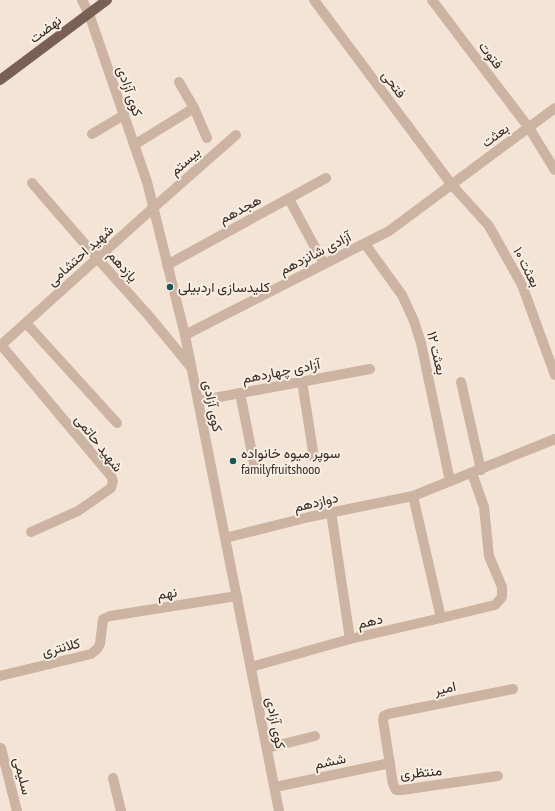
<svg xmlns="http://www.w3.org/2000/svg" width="555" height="811" font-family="'PT Sans Narrow',Vazirmatn,sans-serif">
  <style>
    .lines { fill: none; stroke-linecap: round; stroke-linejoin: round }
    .minor { stroke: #ccb3a2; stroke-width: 10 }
    .major { stroke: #795f54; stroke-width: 10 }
    .poi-dot { fill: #17585a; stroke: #faefe3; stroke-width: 1.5 }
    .labels { text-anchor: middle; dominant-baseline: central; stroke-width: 4; stroke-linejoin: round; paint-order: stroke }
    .street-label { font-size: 14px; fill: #352925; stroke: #faefe3 }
    .poi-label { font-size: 14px; fill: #352925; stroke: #faefe3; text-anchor: start }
  </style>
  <rect width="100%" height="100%" fill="#f3e4d6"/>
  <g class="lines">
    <g class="minor">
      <path d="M82 0 89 14 147 182 185 335 279 811"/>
      <path d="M314 0 452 185 489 226 522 285 555 375"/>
      <path d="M432 0 529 128 555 170"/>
      <path d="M179 82 194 108 207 138"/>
      <path d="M92 134 124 115"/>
      <path d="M134 145 194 108"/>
      <path d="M32 183 97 258 149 316 190 366"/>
      <path d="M289 199 324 264"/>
      <path d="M365 244 402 295 414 321 421 343 450 481"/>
      <path d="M167 265 326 178"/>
      <path d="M26 323 117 423"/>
      <path d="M185 335 389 231 555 108"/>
      <path d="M1 345 111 476 113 481 111 488 78 511 31 532"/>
      <path d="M0 346 153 208 236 135"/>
      <path d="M302 381 314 458"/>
      <path d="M461 382 481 470"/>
      <path d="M240 393 255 468"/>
      <path d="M198 401 370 369"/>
      <path d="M413 496 441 618"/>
      <path d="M331 512 350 639"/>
      <path d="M225 538 309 517 413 496 555 439"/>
      <path d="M251 667 350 639 441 618 495 605 502 597V587L489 556 484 507 472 473"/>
      <path d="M0 676 91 654 97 649 100 644 103 619 110 616 237 596"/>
      <path d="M1 748 17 811"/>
      <path d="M267 748 315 736"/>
      <path d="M498 776 402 790H396L393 784 383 720 384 716 388 714 513 689"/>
      <path d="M113 778 121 811"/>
      <path d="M275 787 390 763"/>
    </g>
    <path class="major" d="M0 80 107 0"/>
  </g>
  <g class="poi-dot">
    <circle cx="170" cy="287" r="4"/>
    <circle cx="233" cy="461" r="4"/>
  </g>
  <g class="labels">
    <g class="street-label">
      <text transform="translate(45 29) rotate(-37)">نهضت</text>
      <text transform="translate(491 55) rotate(53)">فتوت</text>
      <text transform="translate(394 84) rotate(53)">فتحی</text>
      <text transform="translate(130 91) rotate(71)">کوی آزادی</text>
      <text transform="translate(495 135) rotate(-37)">بعثت</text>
      <text transform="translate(185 161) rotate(-41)">بیستم</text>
      <text transform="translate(240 209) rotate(-28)">هجدهم</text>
      <text transform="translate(315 253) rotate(-27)">آزادی شانزدهم</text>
      <text transform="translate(80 255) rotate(-42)">شهید احتشامی</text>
      <text transform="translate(123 266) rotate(48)">یازدهم</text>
      <text transform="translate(527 267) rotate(63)">بعثت ۱۰</text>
      <text transform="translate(437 353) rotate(77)">بعثت ۱۲</text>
      <text transform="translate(281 371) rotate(-11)">آزادی چهاردهم</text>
      <text transform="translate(213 406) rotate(79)">کوی آزادی</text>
      <text transform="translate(99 443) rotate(52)">شهید حاتمی</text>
      <text transform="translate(316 502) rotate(-13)">دوازدهم</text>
      <text transform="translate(167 593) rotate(-9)">نهم</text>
      <text transform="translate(370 621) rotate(-13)">دهم</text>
      <text transform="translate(61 647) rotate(-14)">کلانتری</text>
      <text transform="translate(445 688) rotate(-12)">امیر</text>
      <text transform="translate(276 723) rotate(79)">کوی آزادی</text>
      <text transform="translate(330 761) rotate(-12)">ششم</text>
      <text transform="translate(421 772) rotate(-5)">منتظری</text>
      <text transform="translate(23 776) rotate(76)">سلیمی</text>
    </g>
    <g class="poi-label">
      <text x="178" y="287">کلیدسازی اردبیلی</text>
      <text x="241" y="453">سوپر میوه خانواده<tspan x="241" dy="16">familyfruitshooo</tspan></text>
    </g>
  </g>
</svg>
